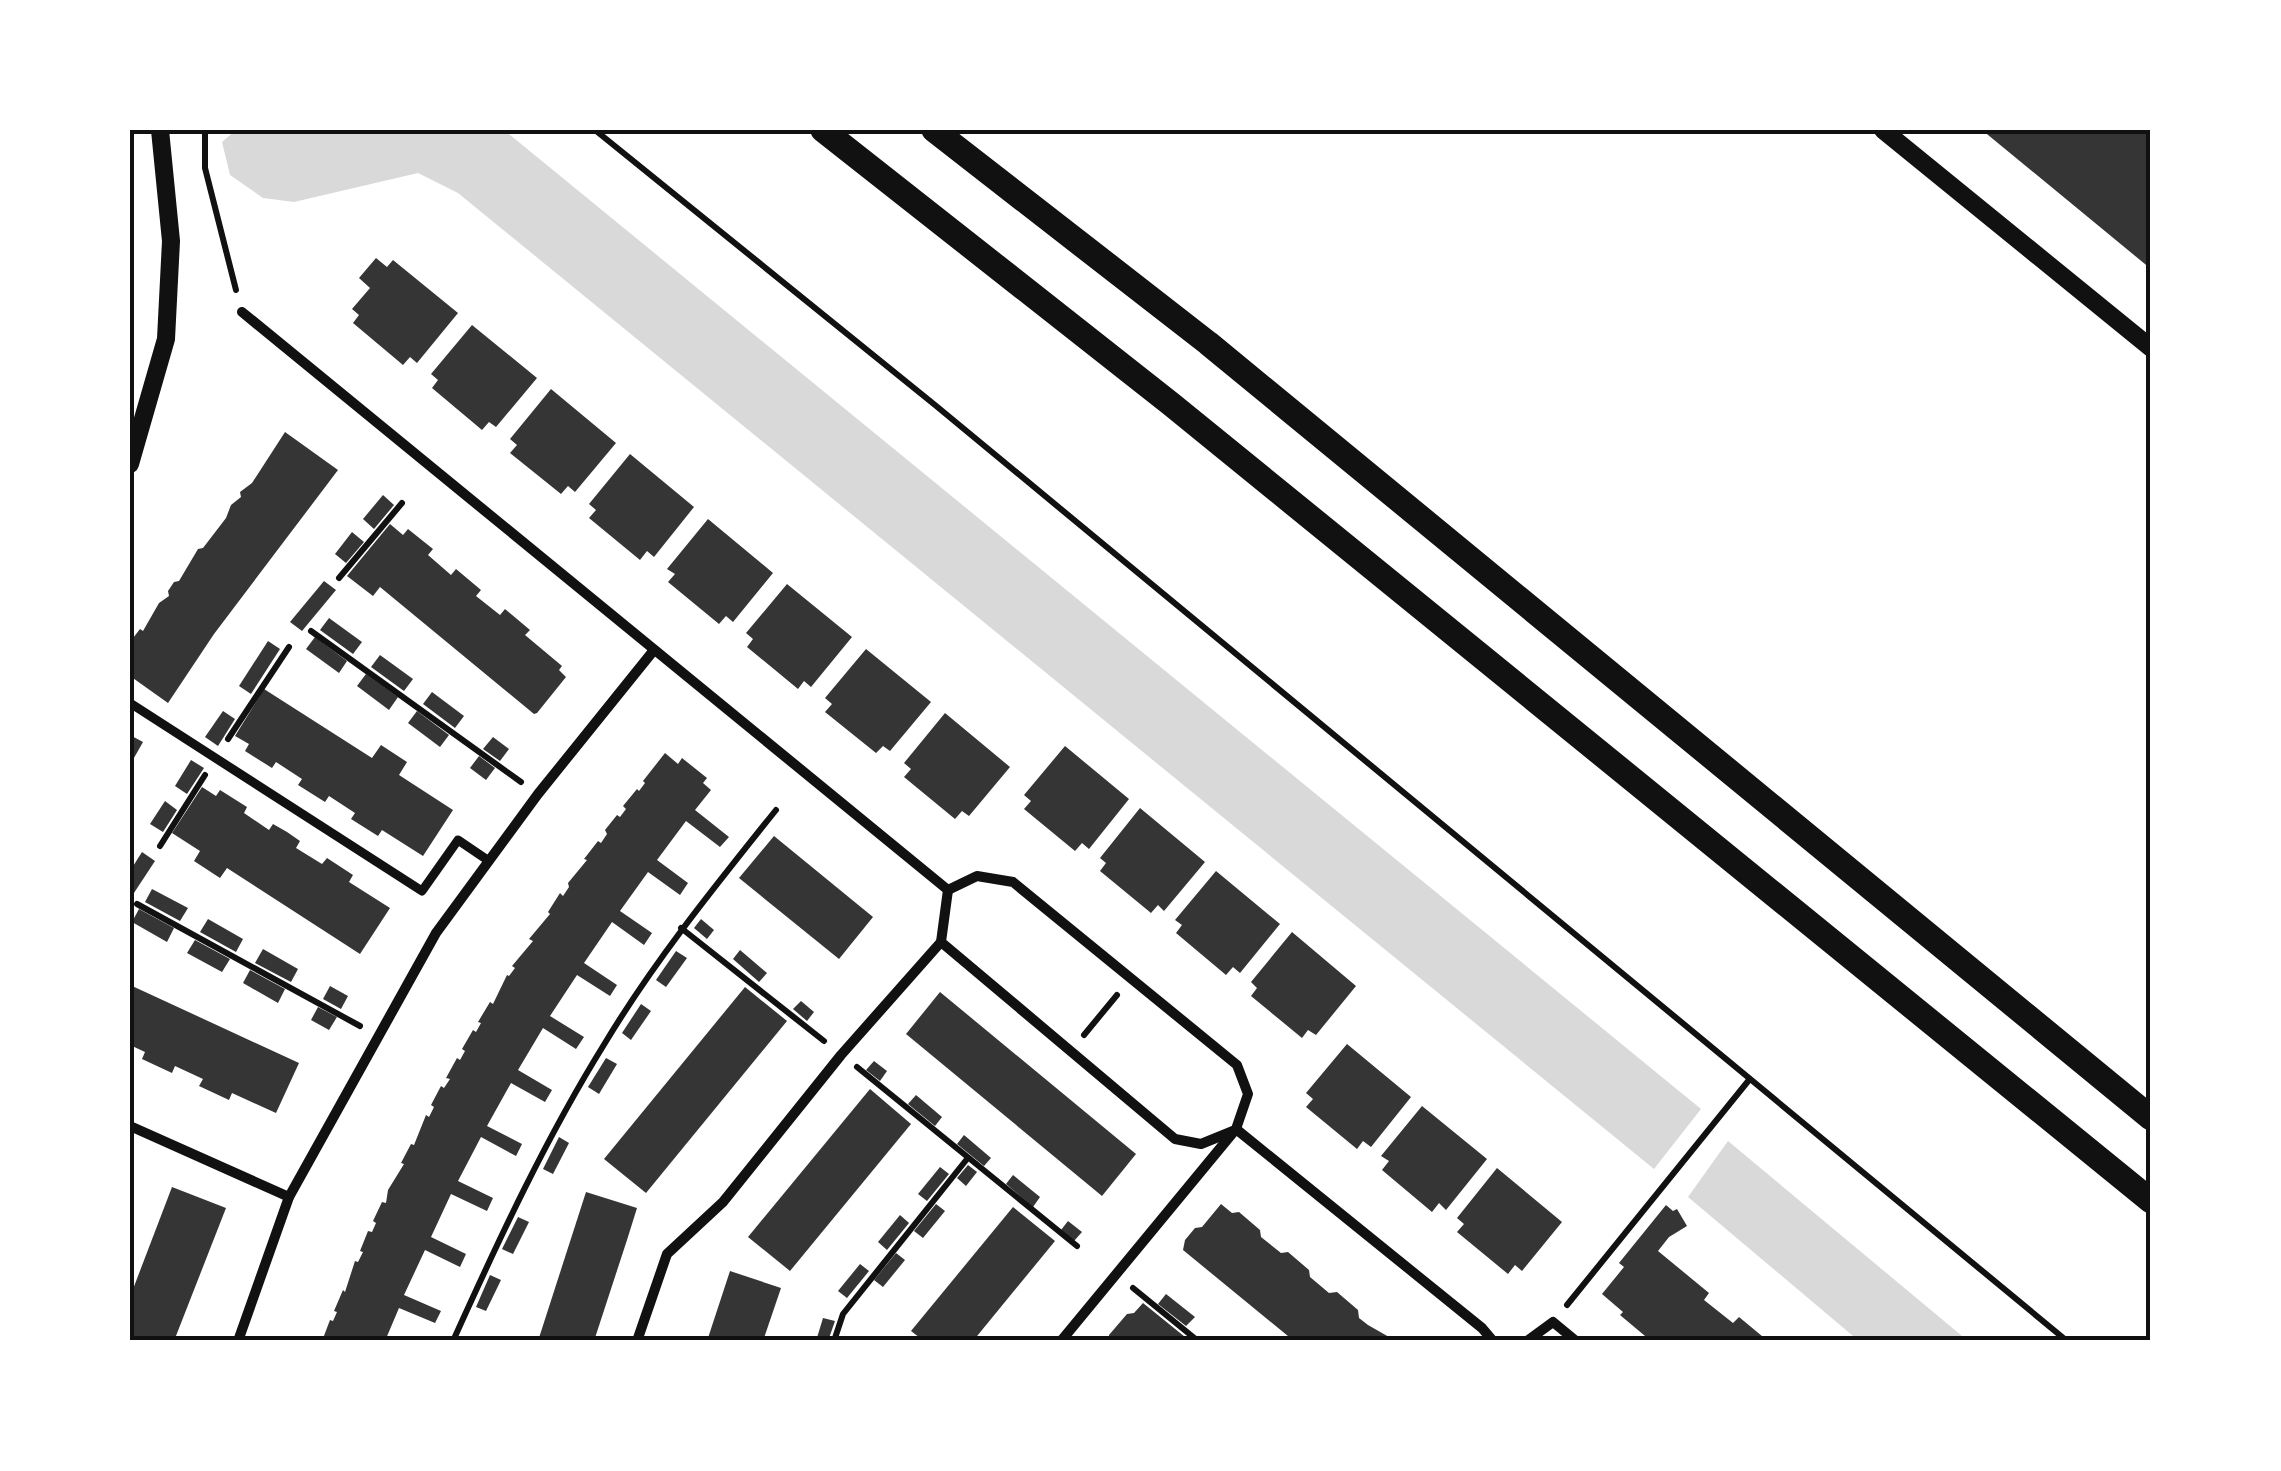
<svg xmlns="http://www.w3.org/2000/svg" width="2281" height="1471" font-family="'Sofia Sans Condensed',sans-serif">
  <style>
    .water { fill: #d9d9d9 }
    .building { fill: #353535 }
    .lines { fill: none; stroke-linecap: round; stroke-linejoin: round }
    .path { stroke: #111; stroke-width: 6 }
    .pedestrian { stroke: #111; stroke-width: 9 }
    .minor { stroke: #111; stroke-width: 10 }
    .tertiary { stroke: #111; stroke-width: 18 }
    .primary { stroke: #111; stroke-width: 25 }
    .neatline { fill: none; stroke: #111; stroke-width: 4 }
  </style>
  <rect width="100%" height="100%" fill="#fff"/>
  <g class="water">
    <path d="M236 130H504L1701 1109 1654 1169 458 193 418 173 294 202 263 198 230 175 222 142Z"/>
    <path d="M1728 1141 1968 1341H1859L1688 1197Z"/>
  </g>
  <g class="building">
    <path d="M1982 130H2151V269Z"/>
    <path d="M376 258 387 267 393 260 458 313 417 363 410 357 403 365 353 323 359 315 352 309 370 288 359 278Z"/>
    <path d="M472 325 537 378 496 427 489 422 482 430 432 388 438 380 431 374Z"/>
    <path d="M551 389 616 443 575 492 568 486 561 494 510 453 517 445 510 439Z"/>
    <path d="M285 432 338 470 214 634 168 703 130 676V642L140 629 143 631 159 603 169 596 168 591 174 582 179 581 198 549 203 548 226 518 231 505 241 497 240 492 252 483Z"/>
    <path d="M630 454 694 507 654 557 647 551 640 560 589 518 596 510 589 504Z"/>
    <path d="M383 495 394 505 374 529 363 519Z"/>
    <path d="M708 519 773 573 733 622 726 616 719 624 668 582 675 574 667 569Z"/>
    <path d="M390 524 403 535 408 529 433 549 428 555 451 575 456 569 481 590 476 596 500 615 505 609 530 630 525 635 562 666 559 670 566 677 537 713 534 714 380 587 373 596 347 576Z"/>
    <path d="M352 532 364 542 346 563 335 554Z"/>
    <path d="M324 581 336 590 302 631 290 622Z"/>
    <path d="M787 584 852 637 811 687 804 681 798 689 747 647 753 639 746 633Z"/>
    <path d="M329 618 362 642 353 654 320 630Z"/>
    <path d="M315 637 347 661 339 673 306 649Z"/>
    <path d="M268 641 280 649 251 694 239 686Z"/>
    <path d="M866 649 931 702 890 751 883 746 876 753 825 712 832 704 825 698Z"/>
    <path d="M380 655 413 679 404 691 371 667Z"/>
    <path d="M366 674 398 697 389 710 357 686Z"/>
    <path d="M264 689 372 758 381 745 407 762 399 775 453 810 423 856 382 830 378 836 351 819 355 813 329 796 325 802 298 785 302 779 276 762 272 768 245 751 249 744 235 736Z"/>
    <path d="M432 692 464 716 455 728 423 704Z"/>
    <path d="M223 711 235 719 218 746 205 737Z"/>
    <path d="M417 711 449 735 440 747 408 723Z"/>
    <path d="M945 713 1010 767 969 816 962 811 955 819 904 777 911 769 904 763Z"/>
    <path d="M130 735 143 742 130 765Z"/>
    <path d="M493 737 509 749 500 761 483 749Z"/>
    <path d="M1065 746 1129 799 1089 849 1082 843 1075 851 1024 809 1031 801 1024 795Z"/>
    <path d="M665 753 678 764 682 758 707 778 703 783 711 790 695 810 729 837 720 847 686 821 657 860 688 883 680 895 648 872 620 911 652 933 644 945 612 922 584 963 617 985 610 996 577 975 550 1016 584 1037 576 1049 543 1028 518 1070 552 1090 545 1102 511 1083 487 1126 522 1144 516 1156 481 1137 458 1181 493 1198 487 1211 451 1194 431 1237 466 1254 460 1267 425 1250 404 1295 441 1311 435 1323 399 1308 385 1341H322L330 1320 333 1321 337 1312 334 1311 343 1290 345 1292 355 1261 358 1262 363 1252 360 1251 368 1231 372 1232 376 1223 373 1221 382 1202 386 1203 388 1190 404 1164 401 1163 411 1144 414 1145 426 1115 429 1117 434 1107 431 1105 441 1086 444 1088 450 1079 446 1078 457 1058 460 1060 465 1051 462 1049 473 1030 476 1032 481 1023 478 1022 490 1002 493 1004 507 975 509 976 515 968 512 966 533 941 529 939 550 914 548 912 560 893 563 896 569 887 568 883 587 860 584 859 598 841 601 843 607 834 605 830 617 815 620 817 626 809 623 806 637 789 639 791 645 783 643 781Z"/>
    <path d="M479 756 495 768 486 780 470 768Z"/>
    <path d="M191 760 204 768 187 794 175 786Z"/>
    <path d="M202 787 216 796 220 790 247 807 244 813 269 830 273 824 287 832 300 841 296 848 322 864 327 858 353 875 349 882 390 908 360 954 227 868 220 878 194 861 200 851 172 833Z"/>
    <path d="M165 801 177 810 163 832 150 824Z"/>
    <path d="M1140 808 1205 862 1164 911 1158 905 1151 913 1100 871 1106 863 1100 858Z"/>
    <path d="M774 836 873 917 839 959 739 878Z"/>
    <path d="M142 852 155 861 130 899V871Z"/>
    <path d="M1216 871 1280 924 1240 973 1233 967 1226 975 1176 933 1182 925 1175 920Z"/>
    <path d="M152 889 188 908 180 921 145 902Z"/>
    <path d="M139 909 174 928 167 942 132 922Z"/>
    <path d="M208 919 243 939 236 952 200 932Z"/>
    <path d="M701 919 714 930 707 939 694 928Z"/>
    <path d="M1292 932 1356 986 1316 1035 1308 1030 1302 1038 1251 996 1257 988 1251 982Z"/>
    <path d="M195 940 230 959 222 972 187 953Z"/>
    <path d="M263 949 298 969 291 982 255 963Z"/>
    <path d="M740 950 767 973 759 982 733 959Z"/>
    <path d="M676 951 687 958 666 987 656 980Z"/>
    <path d="M250 970 285 989 278 1003 243 983Z"/>
    <path d="M130 985 299 1063 276 1113 232 1093 229 1100 199 1086 203 1079 175 1066 172 1073 142 1059 145 1052 130 1045Z"/>
    <path d="M330 986 348 996 341 1009 323 999Z"/>
    <path d="M745 987 787 1021 646 1193 604 1159Z"/>
    <path d="M940 992 1136 1154 1102 1196 906 1034Z"/>
    <path d="M801 1001 814 1012 807 1021 793 1009Z"/>
    <path d="M641 1004 651 1011 631 1040 622 1033Z"/>
    <path d="M318 1007 337 1017 329 1030 311 1020Z"/>
    <path d="M1347 1044 1411 1097 1371 1147 1363 1141 1357 1149 1306 1107 1313 1099 1306 1093Z"/>
    <path d="M606 1058 617 1064 599 1094 588 1087Z"/>
    <path d="M874 1061 887 1071 880 1081 866 1070Z"/>
    <path d="M870 1089 911 1124 790 1271 748 1237Z"/>
    <path d="M916 1095 942 1117 935 1126 908 1104Z"/>
    <path d="M1422 1106 1487 1159 1446 1210 1439 1203 1432 1212 1382 1170 1389 1161 1381 1156Z"/>
    <path d="M964 1135 991 1158 984 1166 957 1144Z"/>
    <path d="M559 1137 569 1143 553 1174 543 1169Z"/>
    <path d="M968 1165 977 1172 966 1186 957 1178Z"/>
    <path d="M940 1167 949 1174 927 1201 918 1194Z"/>
    <path d="M1497 1168 1562 1222 1522 1271 1515 1265 1508 1274 1457 1232 1464 1224 1457 1218Z"/>
    <path d="M1013 1175 1040 1197 1033 1207 1006 1184Z"/>
    <path d="M172 1187 226 1208 174 1341H130V1297Z"/>
    <path d="M586 1192 637 1208 627 1240 594 1341H538Z"/>
    <path d="M936 1204 945 1211 923 1238 914 1231Z"/>
    <path d="M1221 1204 1232 1213 1239 1212 1260 1230 1261 1237 1281 1253 1288 1252 1309 1270 1310 1277 1329 1293 1337 1292 1358 1310 1359 1318 1368 1325 1396 1341H1294L1183 1250 1185 1240 1195 1228 1202 1227Z"/>
    <path d="M1666 1205 1673 1211 1677 1209 1687 1226 1669 1237 1658 1251 1709 1293 1704 1300 1733 1323 1739 1317 1768 1341H1651L1620 1315 1623 1312 1602 1294 1624 1267 1619 1263Z"/>
    <path d="M1013 1207 1055 1241 973 1341H924L911 1331Z"/>
    <path d="M900 1215 909 1223 887 1250 878 1242Z"/>
    <path d="M518 1217 529 1222 513 1254 502 1249Z"/>
    <path d="M1068 1221 1082 1232 1074 1241 1061 1230Z"/>
    <path d="M896 1253 905 1260 883 1287 874 1280Z"/>
    <path d="M860 1264 869 1271 847 1298 838 1291Z"/>
    <path d="M730 1271 781 1288 763 1341H707Z"/>
    <path d="M490 1275 501 1280 486 1311 476 1307Z"/>
    <path d="M1166 1294 1195 1317 1186 1326 1158 1304Z"/>
    <path d="M1143 1303 1190 1341H1109V1335L1127 1314 1134 1313Z"/>
    <path d="M823 1318 835 1321 828 1341H816Z"/>
  </g>
  <g class="lines">
    <g class="path">
      <path d="M205 130V168L236 290"/>
      <path d="M595 130 935 405 2067 1341"/>
      <path d="M339 578 402 503"/>
      <path d="M311 631 521 782"/>
      <path d="M228 739 289 647"/>
      <path d="M160 846 205 775"/>
      <path d="M137 904 360 1026"/>
      <path d="M681 928 824 1041"/>
      <path d="M1084 1035 1117 995"/>
      <path d="M857 1067 1077 1246"/>
      <path d="M1133 1288 1198 1341"/>
      <path d="M1567 1305 1749 1080"/>
      <path d="M453 1341C499 1239 546 1138 605 1043 655 960 716 885 776 810"/>
      <path d="M834 1341 843 1314 967 1159"/>
    </g>
    <path class="pedestrian" d="M130 703 422 891 458 840 489 861"/>
    <g class="minor">
      <path d="M242 312 948 890"/>
      <path d="M948 890 977 876 1013 882 1237 1065 1248 1094 1236 1129 1061 1341"/>
      <path d="M948 890 941 942 1175 1139 1201 1144 1233 1131"/>
      <path d="M130 1126 289 1197"/>
      <path d="M1236 1129 1482 1328 1493 1341"/>
      <path d="M238 1341 289 1197 436 933 538 794 654 650"/>
      <path d="M637 1341 667 1254 723 1202 841 1055 941 942"/>
      <path d="M1527 1341 1553 1322 1576 1341"/>
    </g>
    <g class="tertiary">
      <path d="M1883 130 2151 348"/>
      <path d="M130 464 166 339 171 241 160 130"/>
    </g>
    <g class="primary">
      <path d="M823 130 1171 404 2151 1201"/>
      <path d="M934 130 1208 343 2151 1118"/>
    </g>
  </g>
  <rect width="2281" height="1471" fill="none" stroke="#ffffff" stroke-width="265"/>
  <rect x="132" y="132" width="2016" height="1206" class="neatline"/>
</svg>
